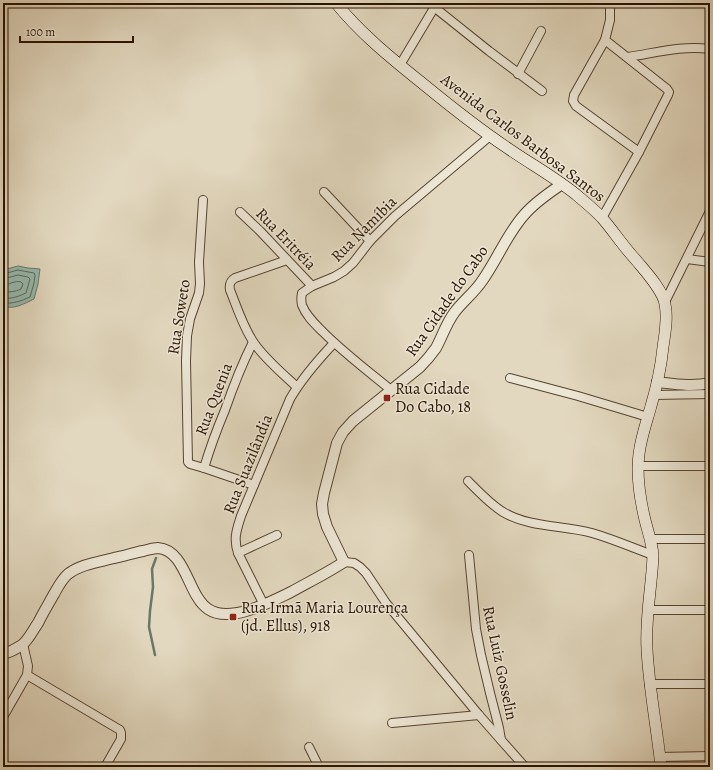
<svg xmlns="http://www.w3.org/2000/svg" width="713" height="770" font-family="Alegreya,serif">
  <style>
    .water { fill: #95baaf; stroke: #6a7769 }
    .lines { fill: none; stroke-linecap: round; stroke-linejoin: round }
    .shore { stroke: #5f6658; stroke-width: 1 }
    .stream { stroke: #6a7769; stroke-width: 2.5 }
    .minor-casing { stroke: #574430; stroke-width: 10 }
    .tertiary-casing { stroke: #574430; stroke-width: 12 }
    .secondary-casing { stroke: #291300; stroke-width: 12 }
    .minor { stroke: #ece6d5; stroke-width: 8 }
    .tertiary { stroke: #ece6d5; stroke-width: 10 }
    .secondary { stroke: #ece6d5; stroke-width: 11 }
    .poi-dot { fill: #8f2418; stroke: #ece6d5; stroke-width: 1.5 }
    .labels { text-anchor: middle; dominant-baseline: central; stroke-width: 3; stroke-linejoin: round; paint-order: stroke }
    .street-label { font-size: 16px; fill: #291300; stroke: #ece6d5 }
    .poi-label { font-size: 16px; fill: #291300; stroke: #ece6d5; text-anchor: start }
  </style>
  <rect width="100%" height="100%" fill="#e2d8bf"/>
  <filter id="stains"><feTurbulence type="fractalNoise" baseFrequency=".005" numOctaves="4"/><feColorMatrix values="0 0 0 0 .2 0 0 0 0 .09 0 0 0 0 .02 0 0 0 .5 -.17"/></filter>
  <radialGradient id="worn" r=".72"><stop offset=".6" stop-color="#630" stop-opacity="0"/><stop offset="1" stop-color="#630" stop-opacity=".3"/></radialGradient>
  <path class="water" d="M18 266 28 268 40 269 38 284 34 299C24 304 13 310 3 306V270Z"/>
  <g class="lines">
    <g class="shore">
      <path d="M3 274 18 270 34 273 35 275 34 283 30 297C21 301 13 304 3 303"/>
      <path d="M3 279 18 275 28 277 30 279 26 293C17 297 12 299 3 298"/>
      <path d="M3 285C9 285 15 280 21 282L23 284 21 289C15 292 10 292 3 292"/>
    </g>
    <path class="stream" d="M155 655 149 627 150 611 153 587 152 569 156 558"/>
    <g class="minor-casing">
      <g id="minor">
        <path d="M429 3 489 51 542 91"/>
        <path d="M605 40 574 95 573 101 576 106 639 152"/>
        <path d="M628 57C655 53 682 45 710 49"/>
        <path d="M400 65 434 8"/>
        <path d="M518 74 541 31"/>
        <path d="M324 192 370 241"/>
        <path d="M203 200 199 262 200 284 199 293 190 319 187 336 186 361 188 462 190 464 204 468 254 485"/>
        <path d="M240 212 260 231 312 286"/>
        <path d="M602 218 639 152 668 95 669 92 667 89 605 40 610 20V3"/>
        <path d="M687 259 710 262"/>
        <path d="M287 260 235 278C230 281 229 284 230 290 237 307 243 327 254 343 266 360 282 373 297 387"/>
        <path d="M665 302 710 211"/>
        <path d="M510 378 578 396 648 417"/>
        <path d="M391 390C368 371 344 353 323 332 315 324 306 316 302 305 301 301 301 298 302 293L312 286 334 277 344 271 353 263 370 241 395 216 490 136"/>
        <path d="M654 395 710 394"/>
        <path d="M638 466H710"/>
        <path d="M204 468C210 448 217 429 225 410 233 387 242 364 253 342"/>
        <path d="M468 481C479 492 490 504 503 512 530 528 563 525 592 533 613 539 633 548 653 555"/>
        <path d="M650 539H710"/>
        <path d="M238 553 277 535"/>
        <path d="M469 555 476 629 481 655 490 693 499 728 501 740 525 767"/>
        <path d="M344 562 354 563 360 567 366 573 386 603 479 715 501 740"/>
        <path d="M264 605 238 553C233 538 237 529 241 516L290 399C302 378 318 360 334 343"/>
        <path d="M648 610H710"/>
        <path d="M27 675 120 730 121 733V739L105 767"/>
        <path d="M649 684H710"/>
        <path d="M3 717 27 675 28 666 23 644"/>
        <path d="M392 723 479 715"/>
        <path d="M309 747 319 767"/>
        <path d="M660 757 710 756"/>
      </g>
    </g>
    <g class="tertiary-casing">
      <g id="tertiary">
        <path d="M657 382C675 384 692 387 710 383"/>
        <path d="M3 654C10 652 16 649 22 645 29 639 33 630 38 623 43 613 49 603 54 594 58 587 62 579 68 574 81 564 99 562 114 558 124 556 133 553 143 551 148 550 153 548 158 548 186 550 188 596 208 609 230 624 270 602 291 592 309 582 327 573 344 562L327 527 323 514 322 504 324 493 337 443 343 432 353 421 420 367C426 361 431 355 436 348 442 337 446 324 454 313 462 302 474 293 482 281 497 260 507 234 524 215 535 202 549 193 562 184"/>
      </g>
    </g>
    <g class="secondary-casing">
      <path id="secondary" d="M336 3C360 33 392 59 422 83 450 106 479 129 509 149 532 165 558 179 579 197 587 204 596 211 603 219 614 232 624 247 636 260 645 271 663 290 665 304 668 318 665 333 663 347 661 367 657 386 651 406 647 421 641 437 639 454 636 476 640 499 645 520 648 532 652 543 653 555 652 586 645 617 647 649 649 689 657 728 661 767"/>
    </g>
    <use href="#minor" class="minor"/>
    <use href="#tertiary" class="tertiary"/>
    <use href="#secondary" class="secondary"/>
  </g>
  <g class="poi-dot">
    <rect x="383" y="394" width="8" height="8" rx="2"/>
    <rect x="229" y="613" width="8" height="8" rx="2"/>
  </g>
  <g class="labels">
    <g class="street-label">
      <text transform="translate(523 138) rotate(37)">Avenida Carlos Barbosa Santos</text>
      <text transform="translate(364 229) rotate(-45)">Rua Namíbia</text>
      <text transform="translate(286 239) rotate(46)">Rua Eritréia</text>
      <text transform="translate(447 301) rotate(-55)">Rua Cidade do Cabo</text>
      <text transform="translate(179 317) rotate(-81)">Rua Soweto</text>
      <text transform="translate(214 399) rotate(-69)">Rua Quenia</text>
      <text transform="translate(248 464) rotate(-68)">Rua Suazilândia</text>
      <text transform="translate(500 663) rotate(78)">Rua Luiz Gosselin</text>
    </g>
    <g class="poi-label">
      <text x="395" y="389">Rua Cidade<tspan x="395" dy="18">Do Cabo, 18</tspan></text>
      <text x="241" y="608">Rua Irmã Maria Lourença<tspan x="241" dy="18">(jd. Ellus), 918</tspan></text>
    </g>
  </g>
  <rect width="713" height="770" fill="none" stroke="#e2d8bf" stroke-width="16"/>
  <rect x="4" y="4" width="705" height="762" fill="none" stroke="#291300" stroke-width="2"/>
  <rect x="8" y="8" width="697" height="754" fill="none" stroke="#291300"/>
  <path d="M20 36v6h113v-6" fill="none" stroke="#291300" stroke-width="2"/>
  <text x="26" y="36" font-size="12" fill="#291300" stroke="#ece6d5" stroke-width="3" paint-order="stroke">100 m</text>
  <rect width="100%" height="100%" filter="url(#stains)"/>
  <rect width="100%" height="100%" fill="url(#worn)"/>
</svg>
